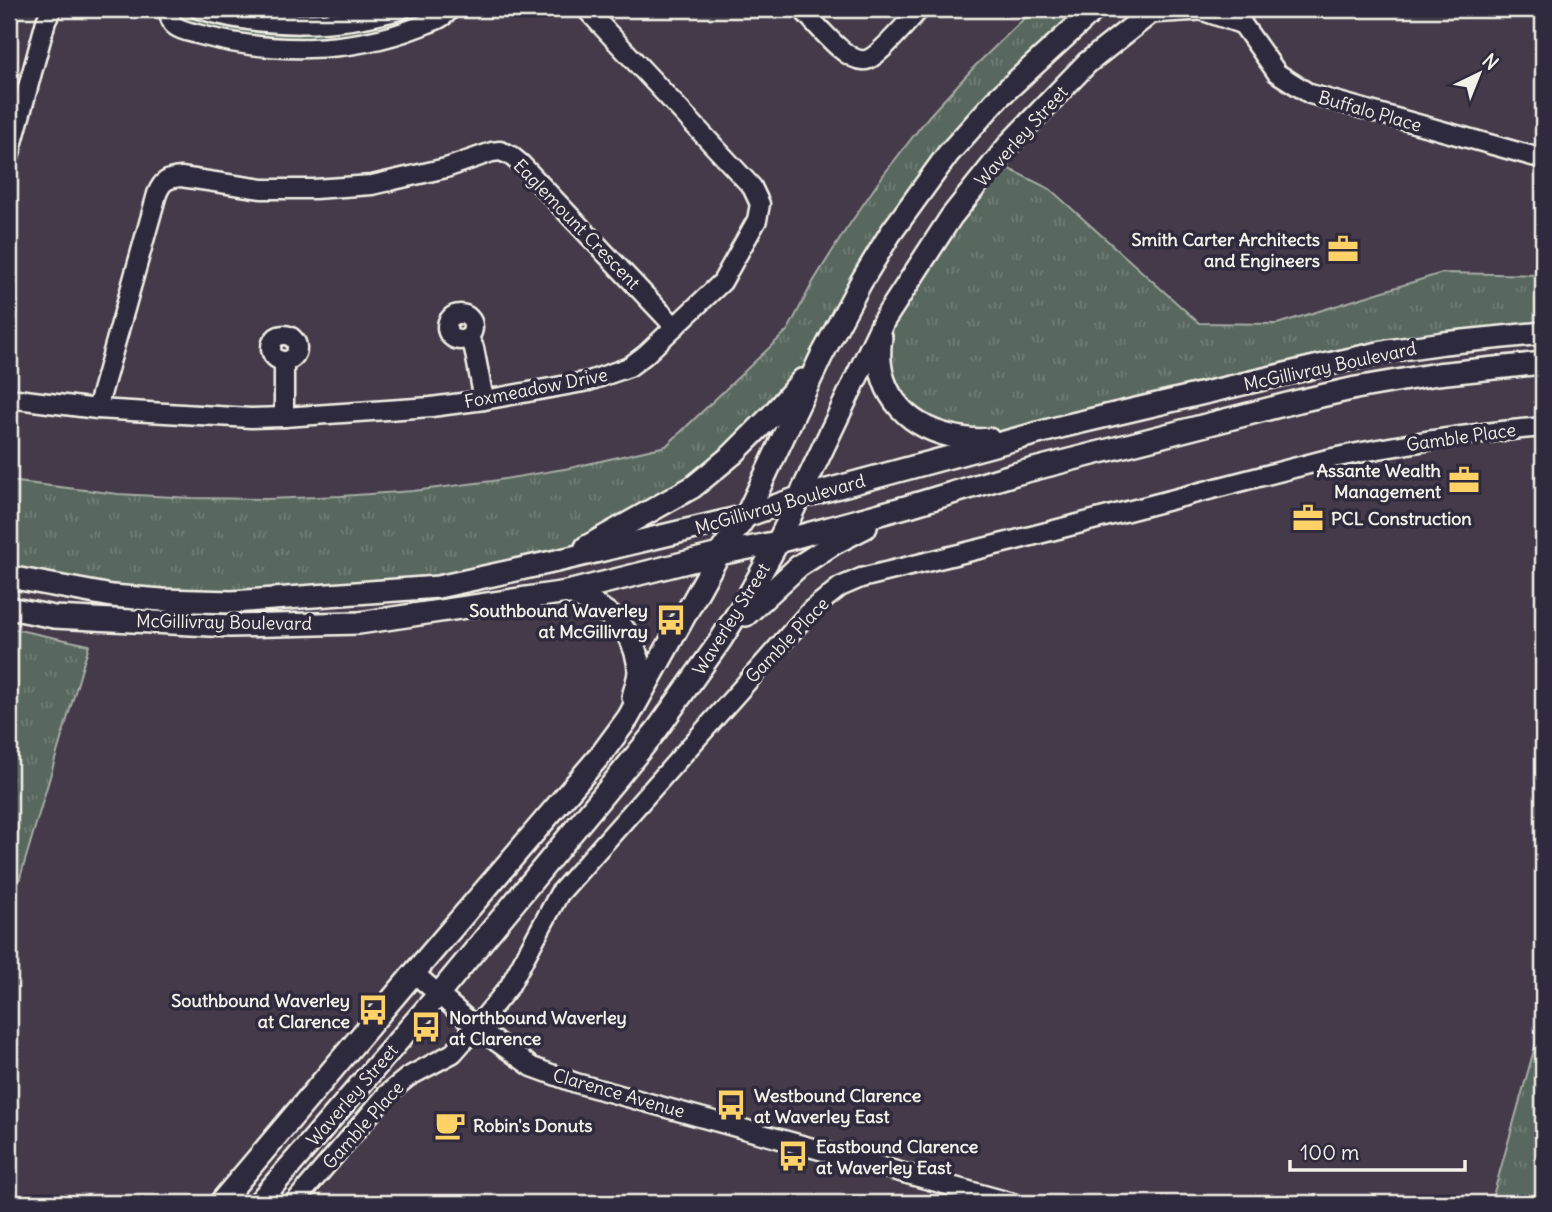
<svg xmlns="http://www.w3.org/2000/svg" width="1552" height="1212" font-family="Delius,sans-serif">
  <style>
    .grass { fill: url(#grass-tufts); stroke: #a6aca4; stroke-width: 2 }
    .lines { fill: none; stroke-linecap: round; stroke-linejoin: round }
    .minor-casing { stroke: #f4f1e8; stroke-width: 23 }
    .major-casing { stroke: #f4f1e8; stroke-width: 26 }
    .minor { stroke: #2f2a3d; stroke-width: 18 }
    .major { stroke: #2f2a3d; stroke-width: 21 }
    .labels { text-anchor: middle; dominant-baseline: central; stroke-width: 7; stroke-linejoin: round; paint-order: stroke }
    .street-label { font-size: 18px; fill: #f4f1e8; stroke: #2f2a3d }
    .poi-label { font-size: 18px; font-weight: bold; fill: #f4f1e8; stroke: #2f2a3d; text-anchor: start }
  </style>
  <defs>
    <pattern id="grass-tufts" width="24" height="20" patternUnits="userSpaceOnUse" patternTransform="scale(1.75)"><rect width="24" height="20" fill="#59685f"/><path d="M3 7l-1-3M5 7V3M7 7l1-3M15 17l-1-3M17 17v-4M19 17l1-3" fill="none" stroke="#717e76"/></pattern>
  </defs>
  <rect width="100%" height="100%" fill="#443a4a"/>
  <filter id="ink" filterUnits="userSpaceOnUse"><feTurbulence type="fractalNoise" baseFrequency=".0143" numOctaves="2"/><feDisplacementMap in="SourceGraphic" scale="14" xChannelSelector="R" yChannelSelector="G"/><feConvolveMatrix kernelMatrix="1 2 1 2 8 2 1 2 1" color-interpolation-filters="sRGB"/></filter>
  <g filter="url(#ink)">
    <g class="grass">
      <path d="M168 9H445L362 36 275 42 177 24Z"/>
      <path d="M1034 9H1095L948 154 821 357 733 454 561 560 438 587 232 602 9 577V481L118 494 192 498 267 499 341 496 413 491 492 481 570 468 666 446 788 330 813 282 843 234 884 174 929 116 976 65Z"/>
      <path d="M1011 142 1009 169 1050 189 1199 323 1277 324 1442 273 1543 275V333L1503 336 982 440 917 423 879 351 951 217Z"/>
      <path d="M9 628 89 645 9 915Z"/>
      <path d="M1543 1018V1203H1491Z"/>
    </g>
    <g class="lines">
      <g class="minor-casing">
        <g id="minor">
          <path d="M168 9C169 13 170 20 173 24 178 30 190 32 197 34 268 54 349 54 418 27 430 22 444 19 450 9"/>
          <path d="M199 9C263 29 337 28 402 9"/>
          <path d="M802 9C815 22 849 68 869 59 882 53 909 20 920 9"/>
          <path d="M1233 11 1277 73 1310 94 1543 159"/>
          <path d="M9 157 46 21 52 9"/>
          <circle cx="460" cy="327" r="13"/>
          <circle cx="284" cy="348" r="13"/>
          <path d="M469 338 474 348 484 400"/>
          <path d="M9 398 97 409 251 418 284 417 431 407 484 400 589 381 629 367 645 355 722 282 757 220 760 204 752 187 586 9"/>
          <path d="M97 409 157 194C162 181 168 178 181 177L262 189H314L372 185 446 168 492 152 500 151 510 155 521 164 675 327"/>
          <path d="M284 417V361"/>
          <path d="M414 973 476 1027 532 1067 576 1083 1013 1203"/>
          <path d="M294 1203 387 1094 408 1077 453 1053 476 1027 509 987 559 894 811 610 840 587 861 578 1012 541 1328 459C1399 444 1471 433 1543 427"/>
        </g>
      </g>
      <g class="major-casing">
        <g id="major">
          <path d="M1202 9 1240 22"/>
          <path d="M1150 12 1200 9"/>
          <path d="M881 337C873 388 903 425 951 436 964 439 976 441 989 439"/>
          <path d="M586 547 693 487 733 454 772 415 802 380"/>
          <path d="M9 577 112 596 162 600 232 602 438 587 561 560 746 516 798 498 1064 426 1315 367 1388 351 1444 343 1543 333"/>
          <path d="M567 592C603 606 636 627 639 670 639 678 635 689 633 697"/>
          <path d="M9 608 54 617 230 626 359 623 567 592 719 554 778 542 909 506 1015 474 1299 401 1356 388 1437 374 1543 363"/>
          <path d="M746 615 799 566 833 544 866 527"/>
          <path d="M220 1203 414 973 603 752 628 718 719 554 746 516 821 357 861 282 890 234 948 154 999 97 1095 9"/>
          <path d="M258 1203 438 995 656 731 720 641 747 598 778 542 884 320 951 217 1011 142 1087 63 1155 9"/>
        </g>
      </g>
      <use href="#minor" class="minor"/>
      <use href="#major" class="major"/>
    </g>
  </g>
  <defs>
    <g id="office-bare" transform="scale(2.415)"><path d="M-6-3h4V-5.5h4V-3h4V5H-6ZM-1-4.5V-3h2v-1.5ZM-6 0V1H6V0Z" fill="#ffd166" stroke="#2f2a3d" stroke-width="2.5" paint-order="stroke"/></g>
    <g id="bus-bare" transform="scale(2.415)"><path d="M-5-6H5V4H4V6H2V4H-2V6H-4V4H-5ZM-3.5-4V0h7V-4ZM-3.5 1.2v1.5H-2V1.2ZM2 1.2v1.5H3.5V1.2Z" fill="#ffd166" stroke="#2f2a3d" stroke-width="2.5" paint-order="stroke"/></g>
    <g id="cafe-bare" transform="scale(2.415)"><path d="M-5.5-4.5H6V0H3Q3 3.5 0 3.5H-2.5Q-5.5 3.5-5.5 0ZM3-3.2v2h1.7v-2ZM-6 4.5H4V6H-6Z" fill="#ffd166" stroke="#2f2a3d" stroke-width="2.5" paint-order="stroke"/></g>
  </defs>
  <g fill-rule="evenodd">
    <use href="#office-bare" x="1343" y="249"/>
    <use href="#office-bare" x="1464" y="480"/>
    <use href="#office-bare" x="1308" y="518"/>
    <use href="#bus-bare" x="671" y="620"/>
    <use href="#bus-bare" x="373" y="1010"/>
    <use href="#bus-bare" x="426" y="1027"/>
    <use href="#bus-bare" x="731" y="1105"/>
    <use href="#cafe-bare" x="450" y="1125"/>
    <use href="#bus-bare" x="793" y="1156"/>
  </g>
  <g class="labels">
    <g class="street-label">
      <text transform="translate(1370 111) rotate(16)">Buffalo Place</text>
      <text transform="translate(1021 136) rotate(-48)">Waverley Street</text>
      <text transform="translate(577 224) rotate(46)">Eaglemount Crescent</text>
      <text transform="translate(1330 366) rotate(-12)">McGillivray Boulevard</text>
      <text transform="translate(536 388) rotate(-11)">Foxmeadow Drive</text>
      <text transform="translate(1461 437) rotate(-8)">Gamble Place</text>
      <text transform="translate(780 504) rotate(-16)">McGillivray Boulevard</text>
      <text transform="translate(731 619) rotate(-58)">Waverley Street</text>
      <text transform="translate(224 622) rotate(1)">McGillivray Boulevard</text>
      <text transform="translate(787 640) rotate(-46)">Gamble Place</text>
      <text transform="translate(619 1093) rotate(16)">Clarence Avenue</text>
      <text transform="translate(352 1095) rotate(-49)">Waverley Street</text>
      <text transform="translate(363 1125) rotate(-48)">Gamble Place</text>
    </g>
    <g class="poi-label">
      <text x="1320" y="239" text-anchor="end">Smith Carter Architects<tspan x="1320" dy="21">and Engineers</tspan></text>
      <text x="1441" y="470" text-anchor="end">Assante Wealth<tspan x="1441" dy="21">Management</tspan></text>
      <text x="1331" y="518">PCL Construction</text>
      <text x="648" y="610" text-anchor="end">Southbound Waverley<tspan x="648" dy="21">at McGillivray</tspan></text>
      <text x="350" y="1000" text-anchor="end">Southbound Waverley<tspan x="350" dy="21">at Clarence</tspan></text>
      <text x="449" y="1017">Northbound Waverley<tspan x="449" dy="21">at Clarence</tspan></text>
      <text x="754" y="1095">Westbound Clarence<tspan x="754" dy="21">at Waverley East</tspan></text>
      <text x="473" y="1125">Robin's Donuts</text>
      <text x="816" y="1146">Eastbound Clarence<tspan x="816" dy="21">at Waverley East</tspan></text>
    </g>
  </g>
  <rect width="1552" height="1212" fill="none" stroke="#2f2a3d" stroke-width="35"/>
  <rect x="18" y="18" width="1517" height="1177" fill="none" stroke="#f4f1e8" stroke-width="2.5" filter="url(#ink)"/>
  <g transform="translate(1479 74) rotate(43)" stroke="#2f2a3d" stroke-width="5" paint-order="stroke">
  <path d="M0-5L12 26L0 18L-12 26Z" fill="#f4f1e8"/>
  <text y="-10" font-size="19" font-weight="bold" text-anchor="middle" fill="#f4f1e8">N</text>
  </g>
  <path d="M1290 1160v10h175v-10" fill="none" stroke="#f4f1e8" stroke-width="3.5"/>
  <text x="1300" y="1160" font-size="21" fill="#f4f1e8" stroke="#2f2a3d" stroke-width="5" paint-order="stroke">100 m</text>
</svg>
